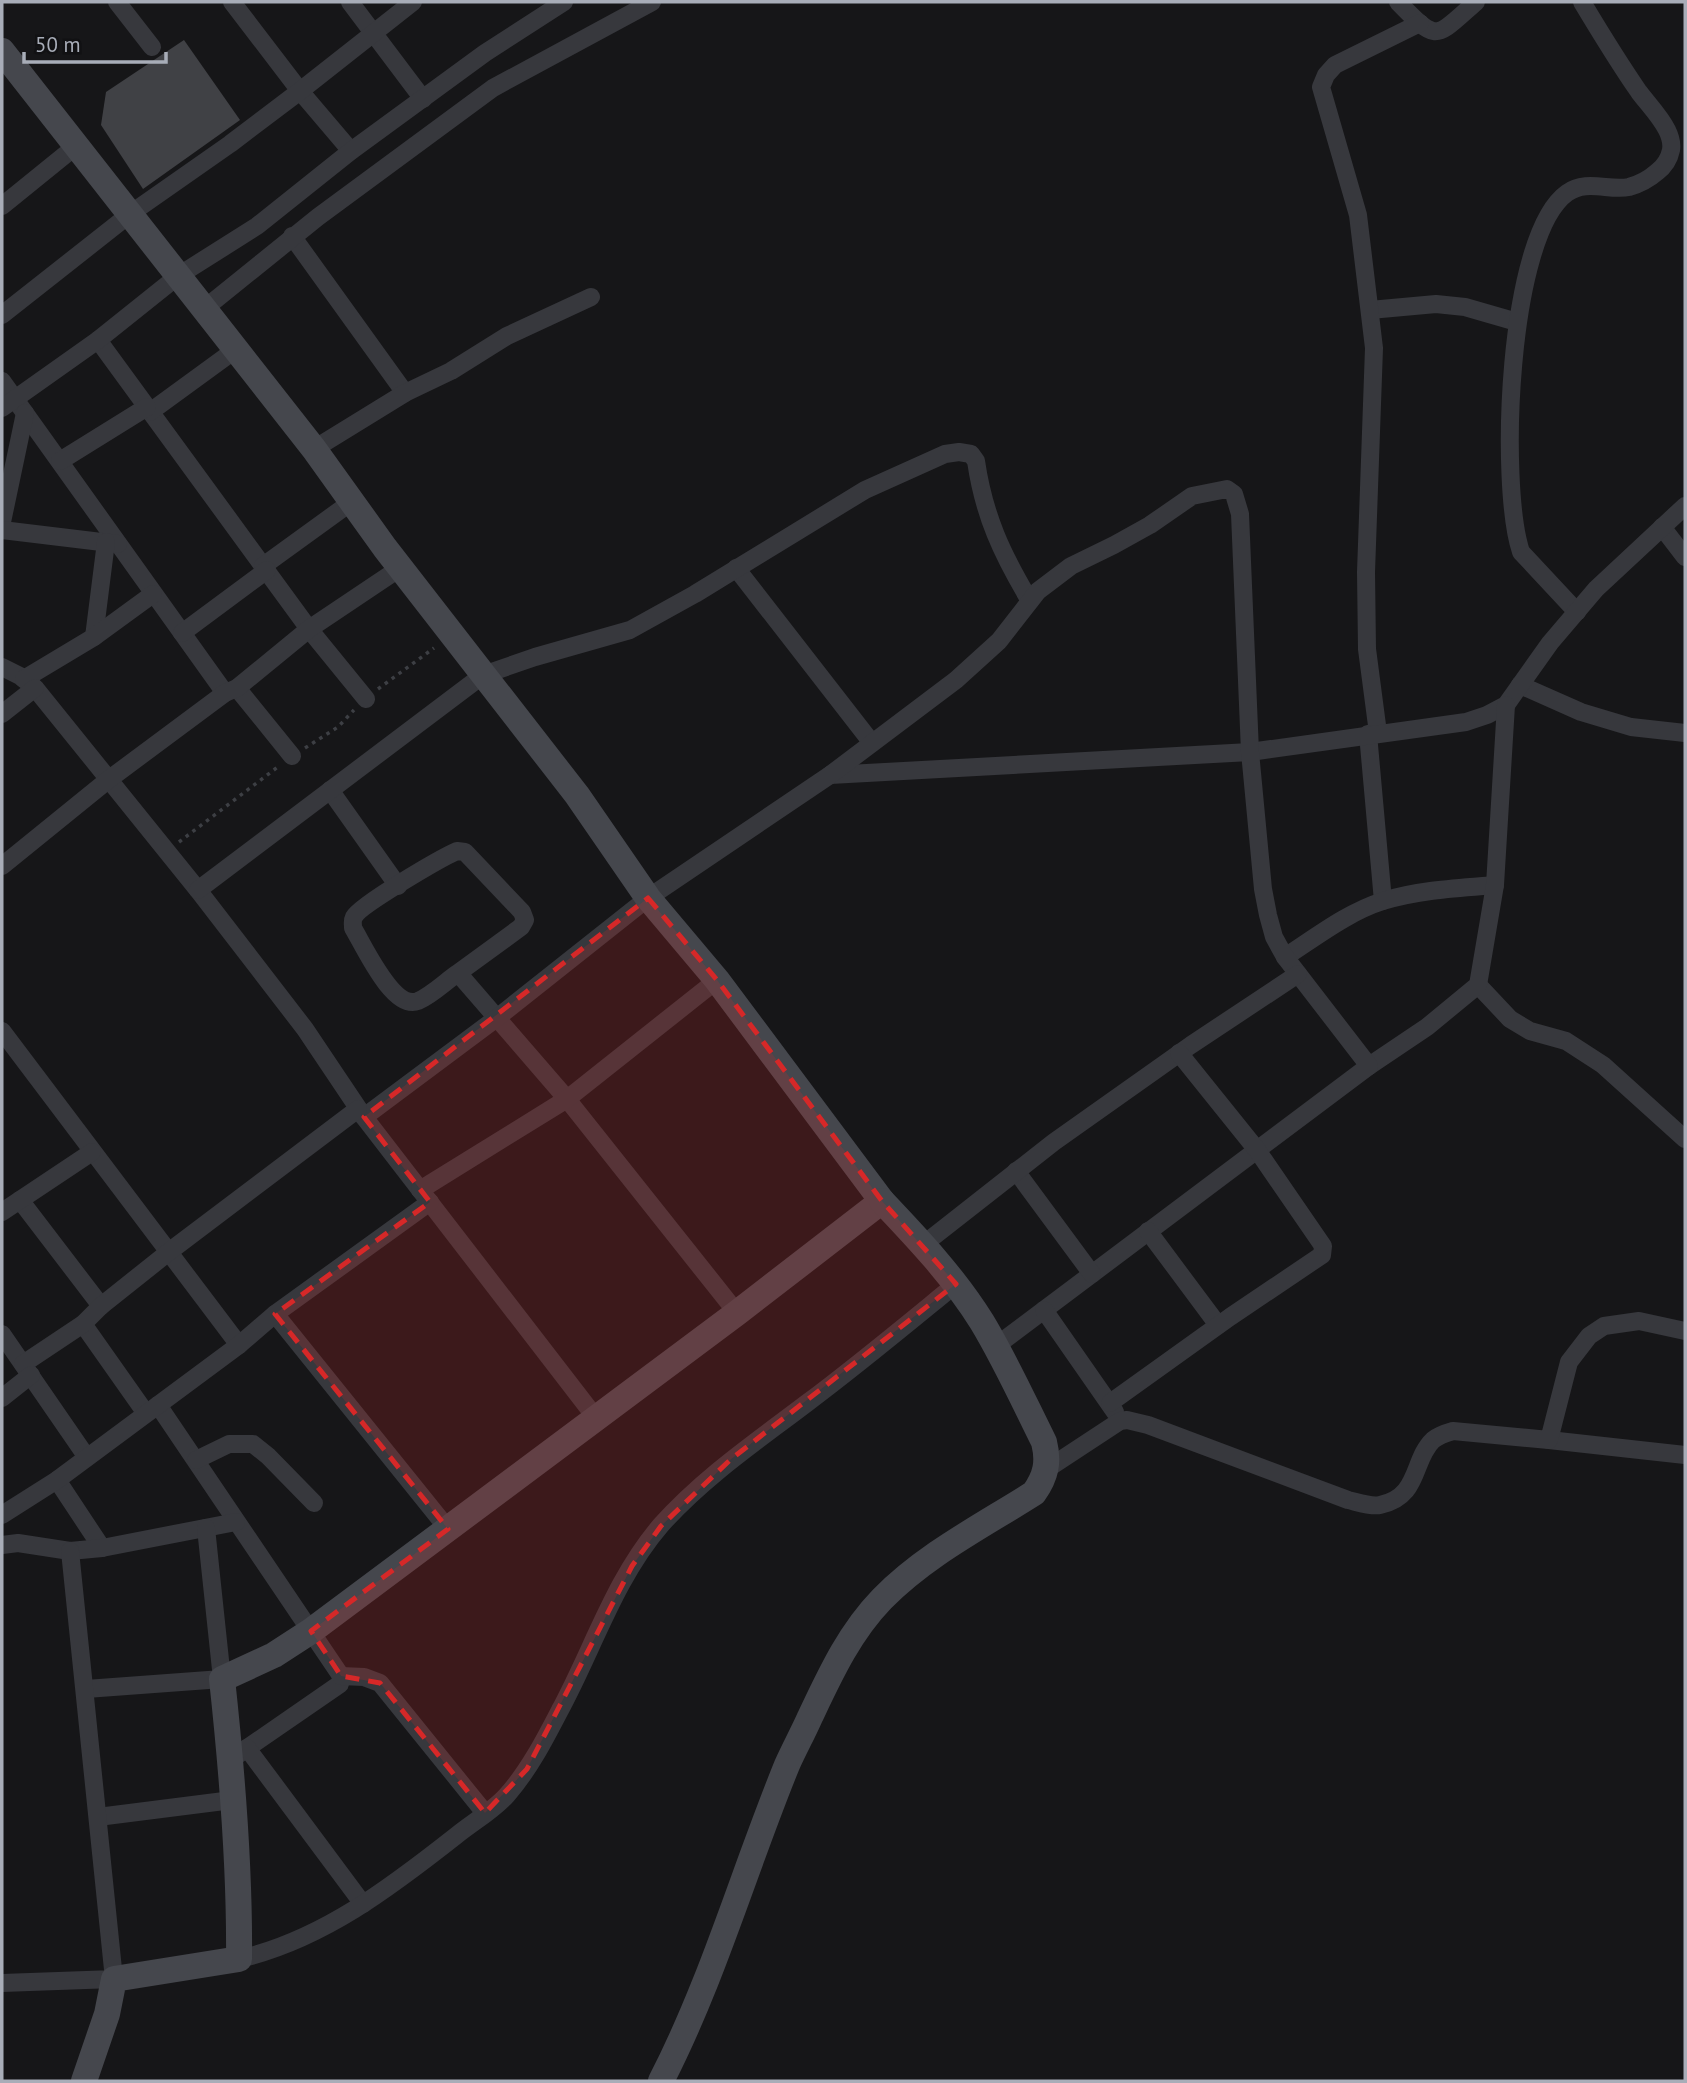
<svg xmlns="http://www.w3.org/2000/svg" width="1687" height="2083" font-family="'PT Sans',sans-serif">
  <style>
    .building { fill: #404145 }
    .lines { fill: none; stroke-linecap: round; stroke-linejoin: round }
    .path { stroke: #3d3f44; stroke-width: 3.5; stroke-dasharray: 3.5 5; stroke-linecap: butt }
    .street { stroke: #37383d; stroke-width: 18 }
    .secondary { stroke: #45474d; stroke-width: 26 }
    .marked { fill: #d62828; fill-opacity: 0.2; stroke: #d62828; stroke-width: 5; stroke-dasharray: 14 9; stroke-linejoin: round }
  </style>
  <rect width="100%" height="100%" fill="#161618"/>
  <path class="building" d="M184 40 240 120 143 189 101 125 106 92Z"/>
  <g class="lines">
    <g class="path">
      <path d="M378 689 434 648"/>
      <path d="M305 748 338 727 354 710"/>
      <path d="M179 842 279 766"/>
    </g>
    <g class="street">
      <path d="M117 2 152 47"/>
      <path d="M232 2 300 91 351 151"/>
      <path d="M350 2 423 99"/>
      <path d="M1398 2C1438 43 1434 39 1476 2"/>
      <path d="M2 206 76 146"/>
      <path d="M292 236 405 393"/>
      <path d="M204 309 318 217 493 88 652 2"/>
      <path d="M1370 310 1436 304 1465 307 1517 322"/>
      <path d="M2 315 130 214 230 144 300 91 413 2"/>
      <path d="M98 340 309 629 366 699"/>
      <path d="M2 381 225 693"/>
      <path d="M2 408 98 340 178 276 257 226 351 151 485 53 564 2"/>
      <path d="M150 412 235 350"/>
      <path d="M314 449 405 393 451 371 507 336 591 297"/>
      <path d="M60 461 147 407"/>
      <path d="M2 522 25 413"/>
      <path d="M1662 527 1685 557"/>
      <path d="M2 530 118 544"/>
      <path d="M263 566 350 503"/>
      <path d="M736 568 872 743"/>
      <path d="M1577 612 1521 552C1499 486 1507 236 1567 193 1586 179 1609 191 1629 187 1640 184 1649 179 1657 172 1665 166 1669 160 1671 150 1672 144 1670 136 1667 130 1660 116 1648 104 1639 92 1619 63 1600 32 1582 2"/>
      <path d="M182 633 267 570"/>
      <path d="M94 637 106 542"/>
      <path d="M2 667 20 676 35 688 198 890 305 1029 364 1117 596 1418"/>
      <path d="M24 679 94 637 153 594"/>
      <path d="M1520 685 1581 712 1631 727 1685 733"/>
      <path d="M237 688 292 756"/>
      <path d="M2 714 35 688"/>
      <path d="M1378 733 1367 649 1366 572 1374 348 1358 215 1321 87 1326 75 1335 65 1420 23"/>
      <path d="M1368 734 1383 901"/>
      <path d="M830 775 1250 752 1466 722 1487 715 1506 705 1550 643 1596 589 1685 506"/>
      <path d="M330 790 398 886"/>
      <path d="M2 866 108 780 225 693 237 688 309 629 400 568"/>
      <path d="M198 890 483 675 535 657 630 630 695 594 865 490 945 454 959 452 971 454 976 461C984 516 1002 554 1030 601"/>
      <path d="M1285 957C1316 937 1348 912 1383 901 1419 890 1458 888 1495 885"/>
      <path d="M458 973C446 981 432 995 418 1001 393 1011 364 946 353 928 353 923 352 921 354 917 360 905 441 858 457 851L465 852 522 912 525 920 521 927 458 973 567 1099 737 1313"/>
      <path d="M1478 985 1510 1019 1530 1031 1566 1041 1603 1065 1685 1139"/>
      <path d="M2 1031 239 1345"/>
      <path d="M1369 1066 1427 1027 1478 985 1495 885 1506 705"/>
      <path d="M364 1117 498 1017 648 898 830 775 956 680 999 641 1038 591 1071 566 1114 545 1150 525 1192 496 1227 489 1234 494 1240 514 1250 752 1263 889 1268 915 1274 937 1285 957 1369 1066 996 1346"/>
      <path d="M1016 1171 1092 1274"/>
      <path d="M420 1190 567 1099 717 980"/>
      <path d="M20 1200 101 1306"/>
      <path d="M2 1212 92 1152"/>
      <path d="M1148 1231 1218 1325"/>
      <path d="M924 1244 1054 1142 1191 1045 1298 974"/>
      <path d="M1044 1310 1115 1412"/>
      <path d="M275 1314 448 1529"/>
      <path d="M83 1324 145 1412"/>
      <path d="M2 1334 86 1456"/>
      <path d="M23 1364 83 1324 101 1306 170 1251 358 1109"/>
      <path d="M2 1398 31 1375"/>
      <path d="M1110 1403 1230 1317 1322 1255 1323 1246 1257 1150 1179 1053"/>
      <path d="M158 1405 341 1676 340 1684 230 1760"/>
      <path d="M1549 1440 1685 1455"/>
      <path d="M196 1460 229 1444H253L268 1456 314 1503"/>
      <path d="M1047 1469 1120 1421 1127 1420 1148 1425 1348 1500C1357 1502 1371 1507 1380 1505 1420 1497 1412 1460 1433 1440 1439 1435 1446 1433 1453 1431L1549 1440 1569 1362 1589 1336 1604 1326 1639 1321 1685 1331"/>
      <path d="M57 1480 102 1548"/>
      <path d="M2 1515 57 1480 239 1345 275 1314 430 1202"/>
      <path d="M2 1545 18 1543 70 1551 102 1548 236 1522"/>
      <path d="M341 1676 364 1677 380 1683 485 1813"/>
      <path d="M86 1689 222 1679 206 1528"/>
      <path d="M247 1748 363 1904"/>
      <path d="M98 1817 232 1800"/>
      <path d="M239 1959C322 1940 391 1887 457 1835 473 1822 494 1810 507 1795 529 1770 545 1739 560 1710 593 1649 615 1578 661 1525 704 1477 757 1441 807 1403 858 1365 907 1324 956 1284"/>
      <path d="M2 1983 114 1979 70 1551"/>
    </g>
    <g class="secondary">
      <path d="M2 51 314 449 385 548 577 795 648 898 717 980 882 1201 737 1313 311 1631 274 1655 222 1679C232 1771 240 1866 239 1959L114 1979 107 2014 84 2081"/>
      <path d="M661 2081C713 1980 744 1870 787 1765 794 1749 803 1733 810 1717 830 1675 849 1633 882 1599 925 1555 982 1526 1034 1493 1046 1476 1049 1462 1044 1442 1024 1402 1005 1360 982 1322 954 1277 918 1239 882 1201"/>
    </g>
  </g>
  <path class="marked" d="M648 898 717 980 882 1201 956 1284 730 1460 661 1526 632 1566 527 1769 485 1813 380 1683 341 1676 311 1631 448 1529 275 1314 430 1202 364 1117Z"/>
  <rect width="1687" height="2083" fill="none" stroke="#a8adb8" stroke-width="7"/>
  <path d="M24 52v10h142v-10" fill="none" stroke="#a8adb8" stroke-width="3.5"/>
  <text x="35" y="52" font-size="21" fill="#a8adb8" stroke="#111113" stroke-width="5" paint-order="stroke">50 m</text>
</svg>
